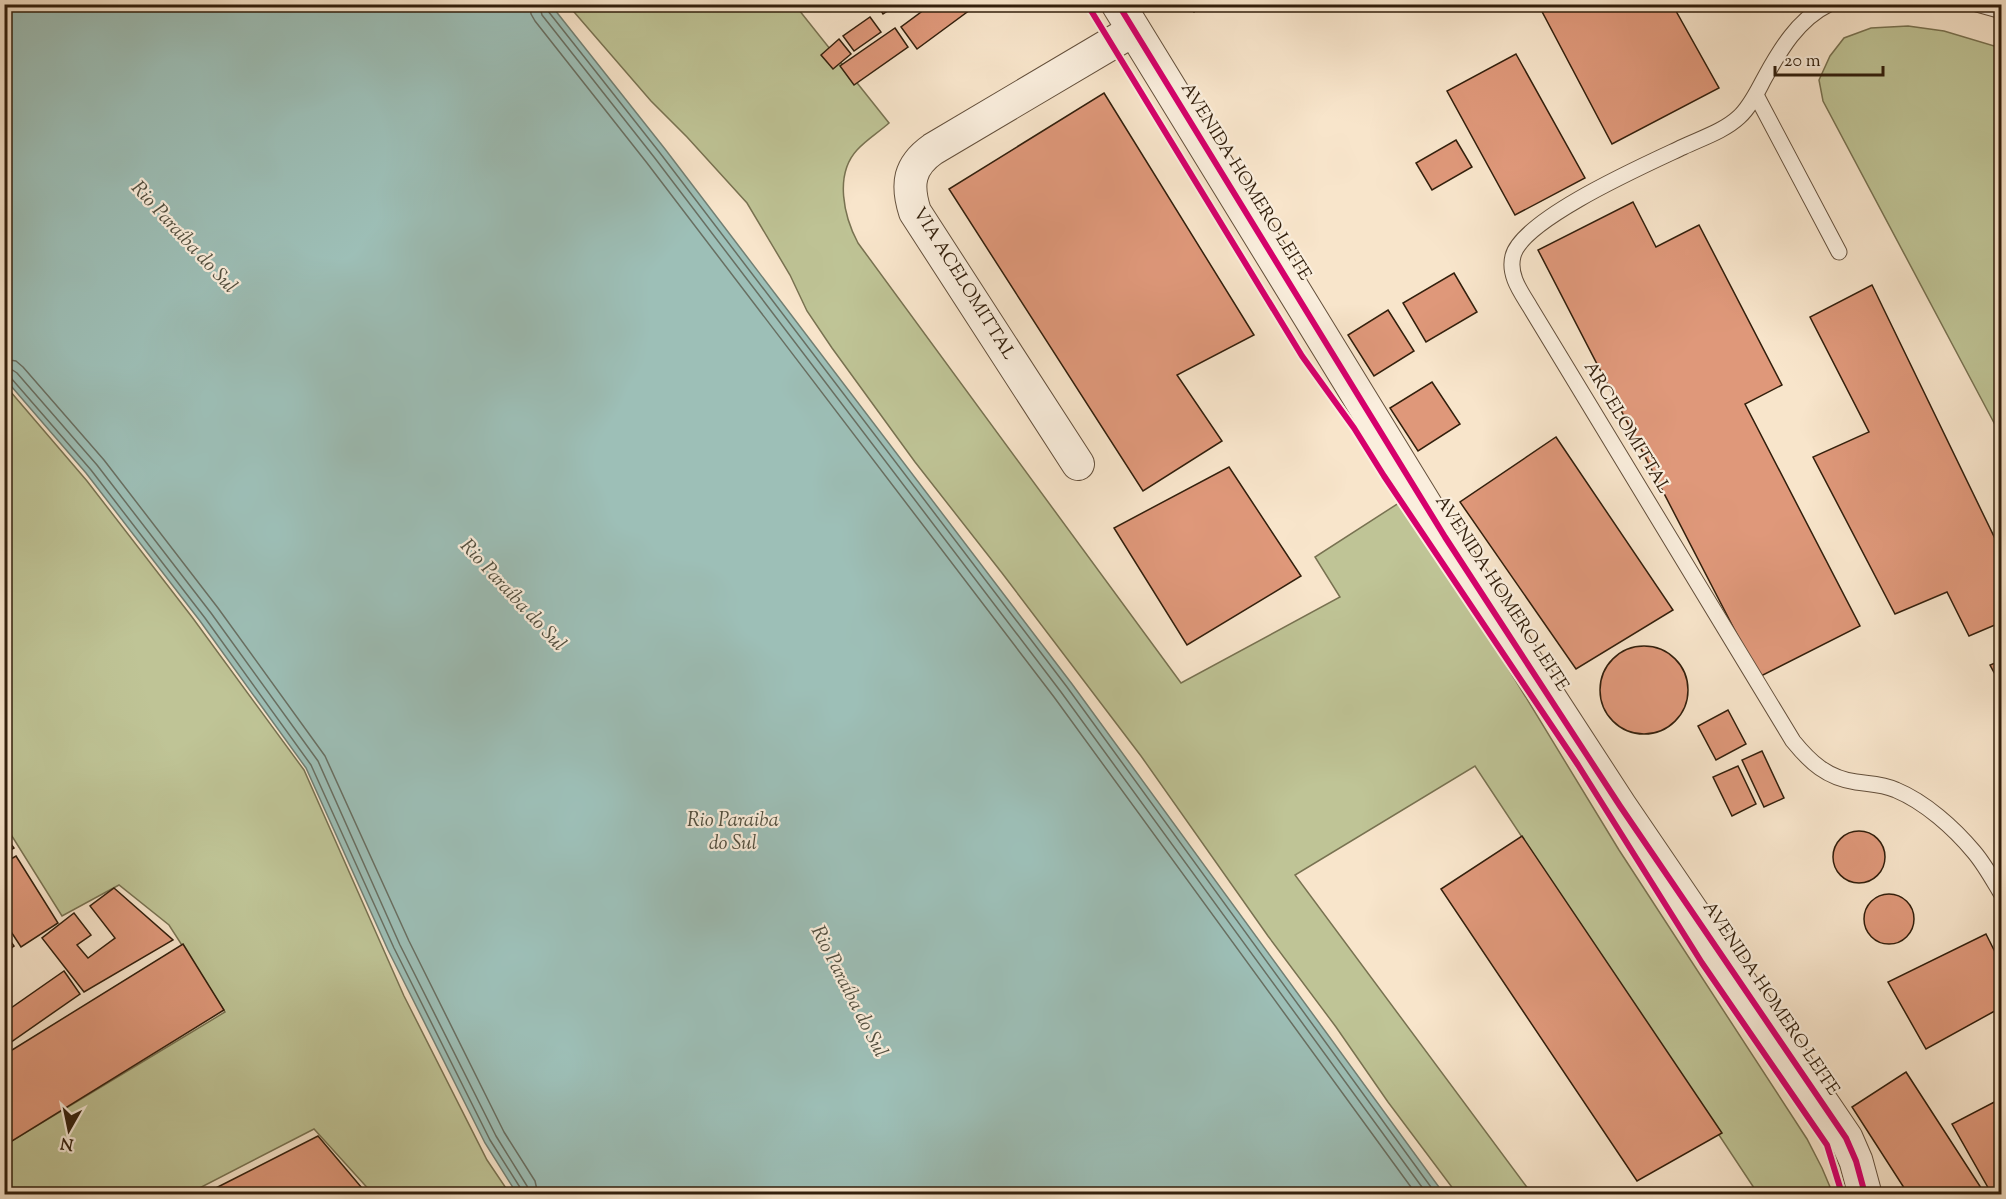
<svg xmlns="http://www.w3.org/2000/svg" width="2006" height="1199" font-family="'Sorts Mill Goudy',serif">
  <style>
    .green { fill: #bfc496; stroke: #787251; stroke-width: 1.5 }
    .water { fill: #9dbfb7; stroke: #727f73; stroke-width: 1.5 }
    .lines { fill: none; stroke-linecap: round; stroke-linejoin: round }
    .shore { stroke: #686f62; stroke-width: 1.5 }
    .building { fill: #df987a; stroke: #321f0c; stroke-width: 1.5 }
    .service-casing { stroke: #64503c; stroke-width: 17 }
    .minor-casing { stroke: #64503c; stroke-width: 34 }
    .tertiary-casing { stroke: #64503c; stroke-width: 35 }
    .service { stroke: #faeedd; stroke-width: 15 }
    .minor { stroke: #faeedd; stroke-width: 32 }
    .tertiary { stroke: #faeedd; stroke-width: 33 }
    .cycleway-casing { stroke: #faeedd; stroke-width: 10 }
    .cycleway { stroke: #d6006c; stroke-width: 6 }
    .labels { text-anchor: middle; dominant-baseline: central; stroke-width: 4.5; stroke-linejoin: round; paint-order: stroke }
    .street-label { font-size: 18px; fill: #321f0c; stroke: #faeedd }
    .water-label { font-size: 20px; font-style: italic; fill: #524f3f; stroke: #faeedd }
  </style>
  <rect width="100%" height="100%" fill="#f8e5cb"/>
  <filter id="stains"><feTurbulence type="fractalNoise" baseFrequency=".00333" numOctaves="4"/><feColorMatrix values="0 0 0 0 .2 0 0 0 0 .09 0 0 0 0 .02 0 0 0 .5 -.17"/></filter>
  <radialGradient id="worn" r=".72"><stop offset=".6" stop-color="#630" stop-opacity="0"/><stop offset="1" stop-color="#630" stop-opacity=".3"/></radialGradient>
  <g class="green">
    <path d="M568 5H795L889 123C879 132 866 140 857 150 834 175 844 217 858 243L1181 683 1340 597 1315 557 1405 499 1619 850 1807 1139 1822 1168 1833 1194H1758L1475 766 1295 875 1532 1194H1457L1388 1102 1336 1027 1268 936 1141 756 1002 573 915 462 832 348 807 311 790 275 747 203 687 137 651 101Z"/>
    <path d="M1908 26 1944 31 2001 48V436L1823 101 1819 80 1830 56 1844 38 1871 28Z"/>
    <path d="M4 384 87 481 192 617 304 770 404 996 487 1160 510 1194H373L314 1129 188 1194H5V1145L225 1012 169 925 119 885 62 916 5 825Z"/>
  </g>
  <path class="water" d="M4 5H551L665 149 1072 684 1444 1194H517L485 1143 388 950 306 768 200 621 86 473 5 379Z"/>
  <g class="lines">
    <g class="shore">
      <path d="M530 4 531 14 535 21 647 163 1054 697 1416 1194"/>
      <path d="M539 4 542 15 654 157 1061 692 1427 1194"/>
      <path d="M547 4 548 11 660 153 1067 687 1436 1194"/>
      <path d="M4 359 16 361 23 367 104 460 218 608 325 756 409 941 504 1132 535 1181 538 1194"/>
      <path d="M4 368 11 369 17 373 97 465 211 613 318 761 400 945 496 1136 527 1186 529 1194"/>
      <path d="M4 376 11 378 91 470 205 618 311 765 394 948 490 1140 521 1189 522 1194"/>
    </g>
  </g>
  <g class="building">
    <path d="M877 4H898L883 14Z"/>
    <path d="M932 4H978L917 49 901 27Z"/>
    <path d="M1189 4H1206L1194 12Z"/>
    <path d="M1538 4H1672L1719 88 1612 144Z"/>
    <path d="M870 17 881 32 854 51 843 36Z"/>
    <path d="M895 28 908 47 854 85 840 66Z"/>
    <path d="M839 39 851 54 833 69 821 55Z"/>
    <path d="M1516 54 1585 178 1515 215 1447 91Z"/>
    <path d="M1104 93 1254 335 1177 375 1222 441 1143 491 949 189Z"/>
    <path d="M1456 140 1472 167 1432 190 1416 163Z"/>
    <path d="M1633 202 1656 247 1699 225 1782 385 1745 404 1860 626 1759 677 1538 250Z"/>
    <path d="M1454 273 1477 312 1426 342 1403 303Z"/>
    <path d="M1872 285 2002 553V622L1969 636 1947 592 1895 614 1813 457 1869 432 1810 317Z"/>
    <path d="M1388 310 1414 351 1374 376 1348 335Z"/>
    <path d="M1432 382 1460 424 1418 451 1390 408Z"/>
    <path d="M1556 437 1673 610 1576 669 1460 502Z"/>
    <path d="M1229 467 1301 576 1187 645 1114 528Z"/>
    <circle cx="1644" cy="690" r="44"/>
    <path d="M2002 660V687L1990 665Z"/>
    <path d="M1728 710 1746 744 1716 760 1698 726Z"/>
    <path d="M1762 751 1784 798 1764 807 1742 760Z"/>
    <path d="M1738 766 1756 804 1732 816 1713 777Z"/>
    <circle cx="1859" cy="857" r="26"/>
    <path d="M4 835 14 848 4 854Z"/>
    <path d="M1522 836 1722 1133 1637 1181 1441 889Z"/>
    <path d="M16 856 58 923 21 947 4 921V863Z"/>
    <path d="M114 888 173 940 84 992 42 938 74 913 91 935 77 945 88 958 115 938 90 906Z"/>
    <circle cx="1889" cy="919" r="25"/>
    <path d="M4 932 14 946 4 953Z"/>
    <path d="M1986 934 2002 966V1007L1926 1049 1888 982Z"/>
    <path d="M183 944 224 1010 4 1146V1055Z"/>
    <path d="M64 971 80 994 4 1047V1005L8 1010Z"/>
    <path d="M1906 1072 1985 1194H1908L1852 1107Z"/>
    <path d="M2002 1098V1185L1990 1191 1952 1124Z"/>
    <path d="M318 1136 367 1194H204Z"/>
  </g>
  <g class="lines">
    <g class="service-casing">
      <g id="service">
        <path d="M1829 4C1798 19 1780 50 1764 79 1757 92 1750 107 1739 117 1724 131 1702 138 1683 147 1647 164 1522 219 1513 256 1508 275 1521 292 1530 307L1793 741C1810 762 1827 778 1856 782 1870 784 1883 784 1896 790 1925 802 1954 828 1974 852 1985 865 1993 880 2002 895"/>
        <path d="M1977 4 2002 11"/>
        <path d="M1756 95 1839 252"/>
      </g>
    </g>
    <g class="minor-casing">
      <path id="minor" d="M1078 464 915 212C906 184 909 166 933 149L1134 30"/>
    </g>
    <g class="tertiary-casing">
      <path id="tertiary" d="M1118 4 1445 537 1620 806 1846 1138 1856 1161 1865 1194"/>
    </g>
    <use href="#service" class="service"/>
    <use href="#minor" class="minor"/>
    <use href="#tertiary" class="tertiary"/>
    <g class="cycleway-casing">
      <g id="cycleway">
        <path d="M1087 4 1302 356 1354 428 1384 476 1578 765 1702 963 1827 1145 1842 1194"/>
        <path d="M1118 4 1445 537 1620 806 1846 1138 1856 1161 1865 1194"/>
      </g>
    </g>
    <use href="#cycleway" class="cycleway"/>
  </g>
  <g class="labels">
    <g class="street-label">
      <text transform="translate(1245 182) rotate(58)">AVENIDA HOMERO LEITE</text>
      <text transform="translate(963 284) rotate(58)">VIA ACELOMITTAL</text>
      <text transform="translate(1626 428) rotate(59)">ARCELOMITTAL</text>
      <text transform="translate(1501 594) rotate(57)">AVENIDA HOMERO LEITE</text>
      <text transform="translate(1770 999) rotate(56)">AVENIDA HOMERO LEITE</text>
    </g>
    <g class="water-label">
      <text transform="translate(183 238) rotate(47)">Rio Paraíba do Sul</text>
      <text transform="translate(512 596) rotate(47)">Rio Paraíba do Sul</text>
      <text x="733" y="821">Rio Paraiba<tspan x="733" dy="23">do Sul</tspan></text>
      <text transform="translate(848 992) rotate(63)">Rio Paraíba do Sul</text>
    </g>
  </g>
  <rect width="2006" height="1199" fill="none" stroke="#f8e5cb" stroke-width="24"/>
  <rect x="6" y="6" width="1994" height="1187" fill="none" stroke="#321f0c" stroke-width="3"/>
  <rect x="12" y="12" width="1982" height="1175" fill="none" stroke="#321f0c" stroke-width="1.5"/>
  <g transform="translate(69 1130) rotate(189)" stroke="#faeedd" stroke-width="4.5" paint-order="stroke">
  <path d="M0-4.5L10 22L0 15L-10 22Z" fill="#321f0c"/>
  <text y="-9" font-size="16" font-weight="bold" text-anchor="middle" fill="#321f0c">N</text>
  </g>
  <path d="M1775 66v9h108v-9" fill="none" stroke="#321f0c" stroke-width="3"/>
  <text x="1784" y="66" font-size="18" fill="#321f0c" stroke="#faeedd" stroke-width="4.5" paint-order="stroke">20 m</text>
  <rect width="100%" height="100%" filter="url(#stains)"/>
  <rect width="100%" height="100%" fill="url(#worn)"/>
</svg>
